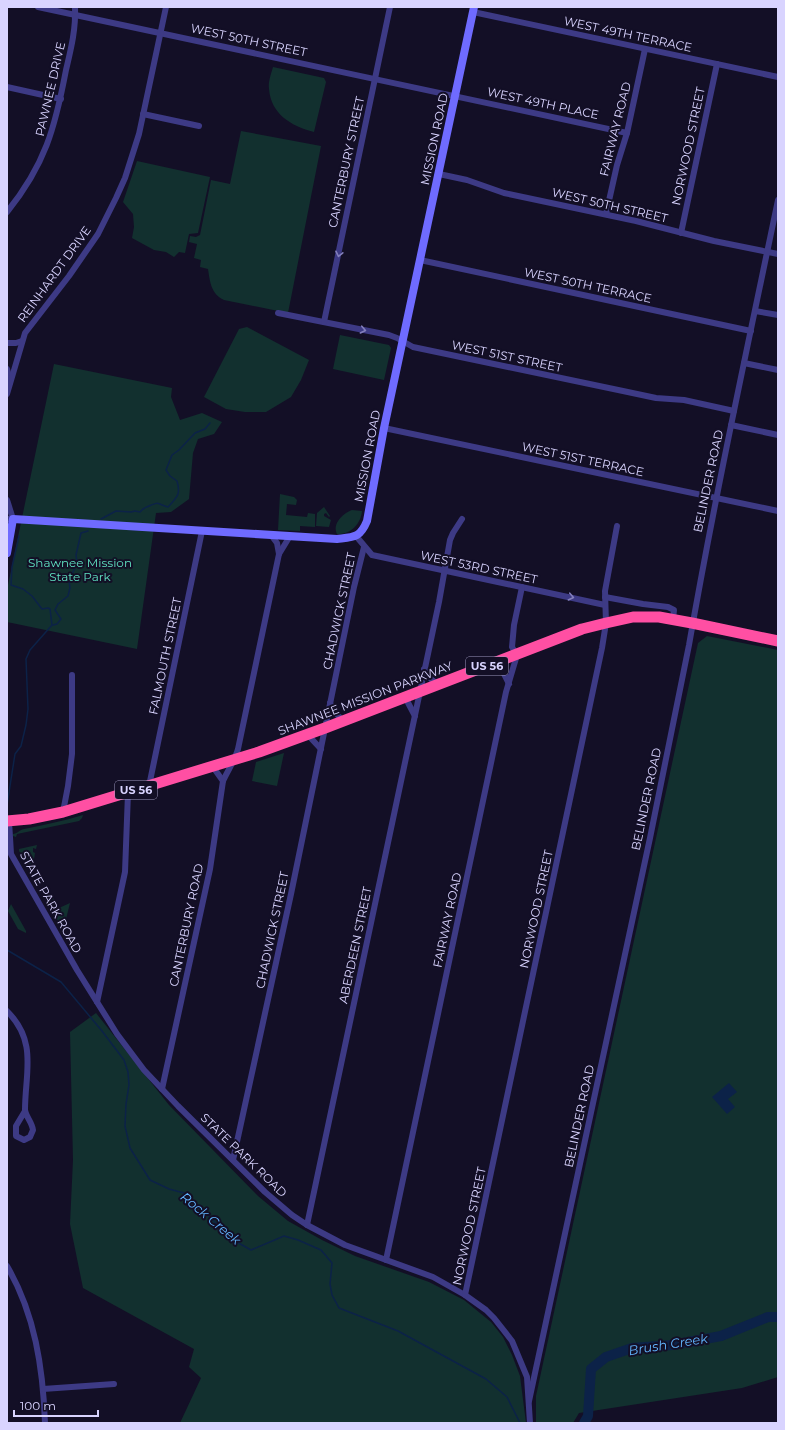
<svg xmlns="http://www.w3.org/2000/svg" width="785" height="1430" font-family="Montserrat,sans-serif">
  <style>
    .green { fill: #12302f }
    .water { fill: #0c2248 }
    .lines { fill: none; stroke-linecap: round; stroke-linejoin: round }
    .stream { stroke: #0c2248; stroke-width: 1.5 }
    .river { stroke: #0c2248; stroke-width: 10 }
    .street { stroke: #3d3a85; stroke-width: 6 }
    .secondary { stroke: #6f6bff; stroke-width: 8 }
    .highway { stroke: #ff4fa3; stroke-width: 11 }
    .oneway { stroke: #837fbc }
    .labels { text-anchor: middle; dominant-baseline: central; stroke-width: 4; stroke-linejoin: round; paint-order: stroke }
    .shield { fill: #130f26; stroke: #9e99be; stroke-width: 1 }
    .shield-label { font-size: 11px; font-weight: bold; fill: #d9d4ff }
    .street-label { font-size: 12px; fill: #d9d4ff; stroke: #130f26 }
    .park-label { font-size: 12px; fill: #5fe0c0; stroke: #130f26 }
    .water-label { font-size: 13px; font-style: italic; fill: #62b6ff; stroke: #130f26 }
  </style>
  <rect width="100%" height="100%" fill="#130f26"/>
  <g class="green">
    <path d="M273 67 324 78 326 82 314 132C291 126 271 114 269 89 268 82 271 74 273 67Z"/>
    <path d="M241 131 321 146 288 313 224 300C211 294 210 282 208 269L200 267 201 260 194 258 197 244 189 242 190 236 196 237 200 235 211 180 230 184Z"/>
    <path d="M137 161 210 177 198 233 189 234 185 253 179 252 174 257 166 252 154 250 132 238 134 227 133 214 123 202Z"/>
    <path d="M247 327 309 360 301 380 291 397 266 412H245L226 409 204 397 239 329Z"/>
    <path d="M340 335 389 345 391 348 384 380 333 369Z"/>
    <path d="M54 364 172 388 171 397 180 420 202 413 222 422 214 434 198 439 193 453 189 499 171 512 156 513 137 649 7 622V590Z"/>
    <path d="M280 494 294 497 297 500 296 505 287 504 286 515 307 517 308 513 315 514V527L300 526V531L278 530Z"/>
    <path d="M324 507 330 516 329 517 326 513 324 514V516L331 520 329 527 316 526 317 513Z"/>
    <path d="M352 510 362 511C361 524 350 535 337 534 332 524 342 514 352 510Z"/>
    <path d="M707 636 778 650V1377L742 1388 579 1413 573 1423H536V1396L698 643Z"/>
    <path d="M284 753 277 786 252 781 256 762Z"/>
    <path d="M83 815 82 818 79 821 17 834 16 837 13 836V834C17 834 19 830 24 829 44 825 63 821 83 815Z"/>
    <path d="M37 845 36 849 33 848V852L35 853 33 865 29 867 19 851V849Z"/>
    <path d="M52 896 59 908 70 903 65 923 60 925 46 899Z"/>
    <path d="M11 904 26 931V933L18 929 8 911Z"/>
    <path d="M96 1013 169 1105 258 1196 288 1221 322 1240 355 1256 429 1282 464 1300 491 1322 503 1337 512 1355 520 1376 526 1423H180L201 1378 189 1367 194 1349 83 1288 70 1224 73 1160 70 1032Z"/>
  </g>
  <path class="water" d="M729 1083 737 1092 728 1099 735 1107 727 1114 712 1097Z"/>
  <g class="lines">
    <g class="stream">
      <path d="M101 519 116 511 131 512 135 511 140 512C143 508 145 508 149 506 161 501 156 504 168 507 177 497 181 495 177 481L170 476 166 470 172 455 179 450 195 433 205 429 210 423"/>
      <path d="M53 625 57 624 61 619 55 610 58 604 68 596 70 588 69 581 77 563 76 555 81 533 88 531"/>
      <path d="M7 805 15 754 21 746 26 725 28 709 26 659 30 650 52 625 50 609 48 608 42 609 32 596 23 589 11 585 12 567 19 536"/>
      <path d="M7 950 61 982 102 1031 124 1060 128 1072 129 1085 126 1104 125 1126 130 1148 150 1180 169 1189 184 1193 235 1241 251 1250 284 1236 298 1240 321 1250 332 1263 330 1284 332 1295 339 1308 398 1331 486 1379 507 1397 520 1423"/>
    </g>
    <path class="river" d="M584 1423 588 1416 591 1369 606 1357 632 1348 672 1345 721 1336 768 1317H778"/>
    <g class="street">
      <path d="M38 7 627 133"/>
      <path d="M473 12 778 77"/>
      <path d="M7 87 61 99"/>
      <path d="M143 114 199 126"/>
      <path d="M439 174 467 180 504 193 636 221 714 241 778 254"/>
      <path d="M7 212C45 165 55 128 66 70 71 49 76 29 75 7"/>
      <path d="M606 214 617 165 627 133 645 49"/>
      <path d="M681 233 717 64"/>
      <path d="M420 260 751 331"/>
      <path d="M755 311 778 315"/>
      <path d="M278 313 389 335 397 338 413 347 623 391 656 398 684 400 734 411"/>
      <path d="M324 322 390 7"/>
      <path d="M7 343H16L22 341"/>
      <path d="M744 363 778 370"/>
      <path d="M7 369 10 381"/>
      <path d="M7 394 25 333 69 276 98 234 116 198 125 178 139 134 166 7"/>
      <path d="M731 425 778 435"/>
      <path d="M384 428 778 511"/>
      <path d="M7 500 13 519H7"/>
      <path d="M271 535 277 543 279 554"/>
      <path d="M356 536 372 555 605 605"/>
      <path d="M605 597 643 604 668 607 674 610 673 619"/>
      <path d="M498 662 509 684"/>
      <path d="M424 669C427 677 432 680 439 685"/>
      <path d="M405 697 415 716"/>
      <path d="M330 703 333 710 343 721"/>
      <path d="M307 734 321 749"/>
      <path d="M223 781C228 770 235 760 238 749L279 554 290 536"/>
      <path d="M149 786 202 531"/>
      <path d="M63 812 68 786 72 754V675"/>
      <path d="M9 821 11 854 77 970 117 1034 144 1070 178 1106 265 1192 292 1215 307 1225 345 1245 433 1277 465 1295 486 1310 494 1318 512 1341 527 1377 530 1423"/>
      <path d="M97 1002 125 872 128 793"/>
      <path d="M7 1011C38 1042 25 1073 25 1110 26 1117 32 1122 33 1130L30 1137 24 1140 16 1136V1126L25 1111"/>
      <path d="M162 1089 210 869 223 781 213 767"/>
      <path d="M233 1160 291 894 354 587 364 547"/>
      <path d="M307 1225 439 602 450 540 453 533 462 519"/>
      <path d="M386 1260 506 692 517 655 512 647 514 625 522 587"/>
      <path d="M7 1266C35 1314 43 1368 45 1423"/>
      <path d="M465 1295 602 648 606 623 605 591 617 526"/>
      <path d="M43 1389 114 1384"/>
      <path d="M529 1401 650 838 689 645C715 496 747 349 778 200"/>
    </g>
    <path class="secondary" d="M7 553 13 519 337 539C354 537 360 538 367 521L384 428 474 7"/>
    <path class="highway" d="M7 821 29 819 63 812 259 752 325 728 582 629 606 623 633 617H659L692 623 778 641"/>
  </g>
  <defs><path id="oneway-chevron" d="M-2-3.5L2.5 0L-2 3.5" fill="none" stroke-width="1.6" stroke-linecap="round" stroke-linejoin="round"/></defs>
  <g class="oneway">
    <use href="#oneway-chevron" transform="translate(339 254) rotate(102)"/>
    <use href="#oneway-chevron" transform="translate(363 330) rotate(12)"/>
    <use href="#oneway-chevron" transform="translate(571 597) rotate(12)"/>
  </g>
  <g class="labels">
    <g class="shield">
      <rect x="466" y="657" width="42" height="18" rx="3"/>
      <rect x="115" y="781" width="42" height="18" rx="3"/>
    </g>
    <g class="shield-label">
      <text x="487" y="666">US 56</text>
      <text x="136" y="790">US 56</text>
    </g>
    <g class="street-label">
      <text transform="translate(628 34) rotate(12)">WEST 49TH TERRACE</text>
      <text transform="translate(249 40) rotate(12)">WEST 50TH STREET</text>
      <text transform="translate(50 89) rotate(-77)">PAWNEE DRIVE</text>
      <text transform="translate(543 103) rotate(12)">WEST 49TH PLACE</text>
      <text transform="translate(615 129) rotate(-76)">FAIRWAY ROAD</text>
      <text transform="translate(434 139) rotate(-78)">MISSION ROAD</text>
      <text transform="translate(688 146) rotate(-78)">NORWOOD STREET</text>
      <text transform="translate(346 162) rotate(-78)">CANTERBURY STREET</text>
      <text transform="translate(610 205) rotate(13)">WEST 50TH STREET</text>
      <text transform="translate(54 274) rotate(-54)">REINHARDT DRIVE</text>
      <text transform="translate(588 285) rotate(12)">WEST 50TH TERRACE</text>
      <text transform="translate(507 356) rotate(12)">WEST 51ST STREET</text>
      <text transform="translate(367 456) rotate(-79)">MISSION ROAD</text>
      <text transform="translate(583 459) rotate(12)">WEST 51ST TERRACE</text>
      <text transform="translate(708 481) rotate(-78)">BELINDER ROAD</text>
      <text transform="translate(479 567) rotate(12)">WEST 53RD STREET</text>
      <text transform="translate(339 611) rotate(-78)">CHADWICK STREET</text>
      <text transform="translate(165 656) rotate(-78)">FALMOUTH STREET</text>
      <text transform="translate(365 698) rotate(-21)">SHAWNEE MISSION PARKWAY</text>
      <text transform="translate(646 799) rotate(-78)">BELINDER ROAD</text>
      <text transform="translate(51 902) rotate(61)">STATE PARK ROAD</text>
      <text transform="translate(536 909) rotate(-78)">NORWOOD STREET</text>
      <text transform="translate(447 920) rotate(-78)">FAIRWAY ROAD</text>
      <text transform="translate(186 925) rotate(-78)">CANTERBURY ROAD</text>
      <text transform="translate(272 930) rotate(-78)">CHADWICK STREET</text>
      <text transform="translate(355 945) rotate(-78)">ABERDEEN STREET</text>
      <text transform="translate(579 1116) rotate(-78)">BELINDER ROAD</text>
      <text transform="translate(244 1155) rotate(44)">STATE PARK ROAD</text>
      <text transform="translate(469 1226) rotate(-78)">NORWOOD STREET</text>
    </g>
    <g class="park-label">
      <text x="80" y="562">Shawnee Mission<tspan x="80" dy="14">State Park</tspan></text>
    </g>
    <g class="water-label">
      <text transform="translate(211 1218) rotate(40)">Rock Creek</text>
      <text transform="translate(668 1344) rotate(-9)">Brush Creek</text>
    </g>
  </g>
  <rect width="785" height="1430" fill="none" stroke="#d9d4ff" stroke-width="16"/>
  <path d="M14 1410v6h84v-6" fill="none" stroke="#d9d4ff" stroke-width="2"/>
  <text x="20" y="1410" font-size="12" fill="#d9d4ff" stroke="#130f26" stroke-width="3" paint-order="stroke">100 m</text>
</svg>
